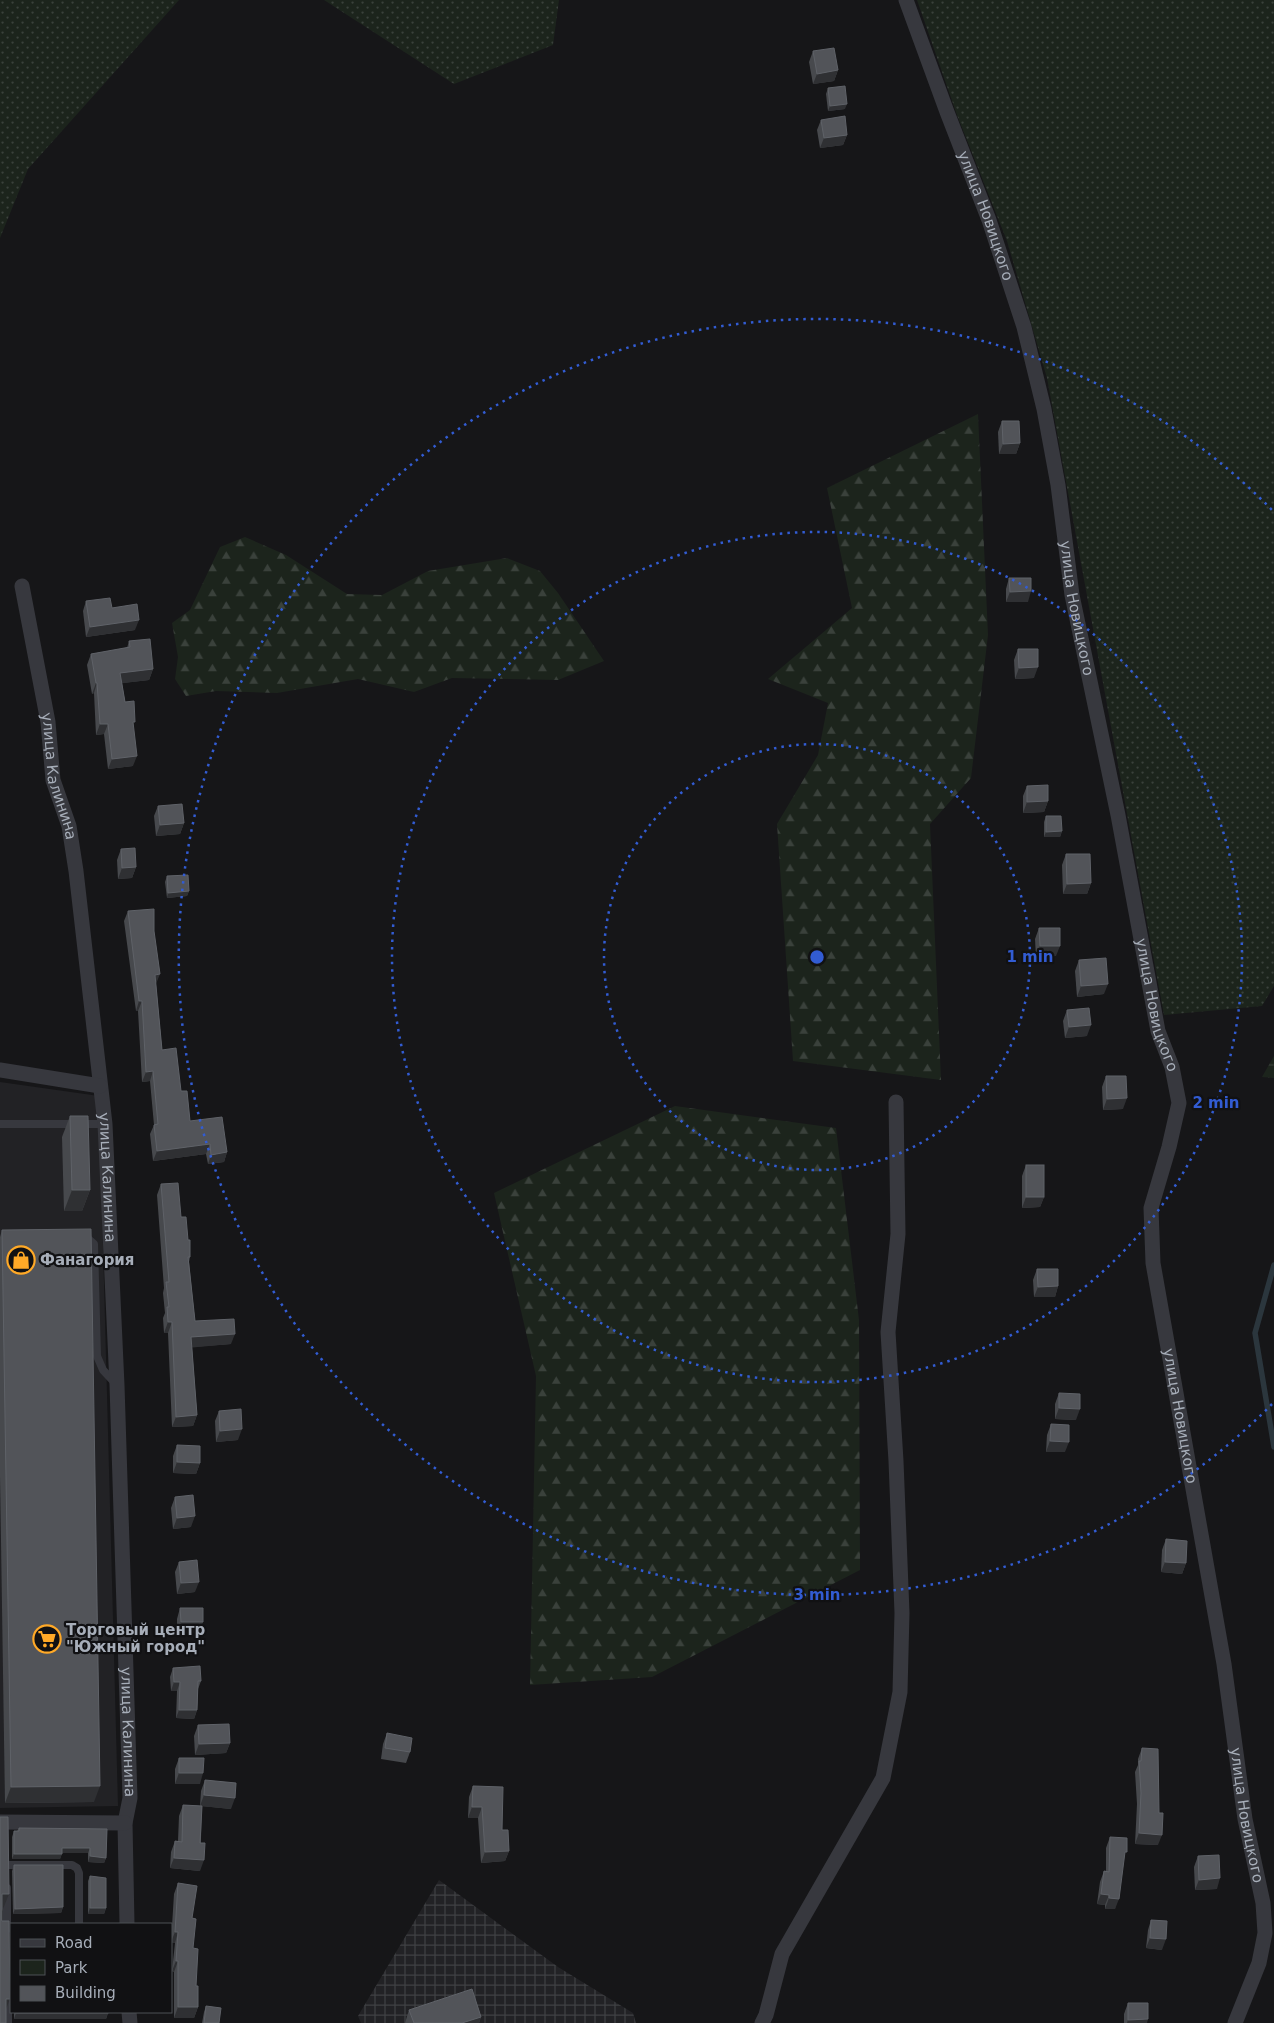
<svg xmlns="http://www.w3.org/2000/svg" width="1274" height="2023" font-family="'DejaVu Sans',sans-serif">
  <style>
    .built { fill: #222225 }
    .industrial { fill: url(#industrial-grid) }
    .green { fill: url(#green-dots) }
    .forest { fill: url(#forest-firs) }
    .wetland { fill: url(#wetland-marsh) }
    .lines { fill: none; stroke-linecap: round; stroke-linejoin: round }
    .stream { stroke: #2b363d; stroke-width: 5.5 }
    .lane { stroke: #37383e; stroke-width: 8 }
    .street { stroke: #37383e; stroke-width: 15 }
    .wall { fill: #47494d }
    .shaded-wall { fill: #2f3033 }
    .building { fill: #525459; stroke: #5f6268 }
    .ring { fill: none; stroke: #325cd3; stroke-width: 2.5; stroke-dasharray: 2.5 5 }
    .labels { text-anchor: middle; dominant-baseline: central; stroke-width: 4.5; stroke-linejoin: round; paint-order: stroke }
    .street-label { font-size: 15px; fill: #a7aeb9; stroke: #111113 }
    .poi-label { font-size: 15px; font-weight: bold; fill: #a7aeb9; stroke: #111113; text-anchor: start }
    .centre { fill: #325cd3; stroke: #111113; stroke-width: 2.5 }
    .ring-label { font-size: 15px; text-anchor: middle; font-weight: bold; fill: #325cd3; stroke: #111113; stroke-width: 4.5; stroke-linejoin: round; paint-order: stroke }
  </style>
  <defs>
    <pattern id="industrial-grid" width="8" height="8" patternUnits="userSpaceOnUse" patternTransform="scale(1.25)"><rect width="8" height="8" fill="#222225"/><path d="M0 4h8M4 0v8" fill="none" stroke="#3f4043"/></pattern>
    <pattern id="green-dots" width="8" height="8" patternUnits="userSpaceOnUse" patternTransform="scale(1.25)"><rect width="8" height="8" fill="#1c241c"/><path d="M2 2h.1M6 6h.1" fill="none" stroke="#3a413b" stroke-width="1.8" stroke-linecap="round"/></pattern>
    <pattern id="forest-firs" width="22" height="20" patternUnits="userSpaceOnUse" patternTransform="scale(1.25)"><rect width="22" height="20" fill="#1c241c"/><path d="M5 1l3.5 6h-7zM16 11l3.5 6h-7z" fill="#3a413b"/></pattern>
    <pattern id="wetland-marsh" width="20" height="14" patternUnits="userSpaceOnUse" patternTransform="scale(1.25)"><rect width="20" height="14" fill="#1c241c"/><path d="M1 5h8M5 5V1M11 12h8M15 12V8" fill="none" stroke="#3a413b"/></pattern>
  </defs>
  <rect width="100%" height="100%" fill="#161618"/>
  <path class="built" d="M0 1082 99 1096 118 1806 0 1808Z"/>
  <path class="industrial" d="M439 1880 558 1967 633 2013 636 2023H361L358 2016Z"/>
  <g class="green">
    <path d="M0 0H179L28 169 0 238Z"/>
    <path d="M324 0H559L553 45 454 84Z"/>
    <path d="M917 0H1274V986L1262 1006 1164 1015 1047 378 1007 241 957 115Z"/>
  </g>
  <g class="forest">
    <path d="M978 414 988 635 971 778 930 824 941 1080 793 1061 777 824 818 755 828 703 768 679 852 608 827 488Z"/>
    <path d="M245 537 286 555 347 594 382 595 428 571 507 558 540 571 558 593 604 661 558 680 452 678 414 692 358 679 277 693 216 691 186 696 175 679 178 657 172 623 190 610 220 547Z"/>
    <path d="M675 1106 836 1128 859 1320 860 1570 652 1677 530 1685 536 1376 494 1193Z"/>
  </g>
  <path class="wetland" d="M1274 1056V1078L1262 1077Z"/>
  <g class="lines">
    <path class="stream" d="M1274 1265 1255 1333 1274 1447"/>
    <g class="lane">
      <path d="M0 1124H105"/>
      <path d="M85 1236 94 1244 97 1356 103 1370 116 1384"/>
      <path d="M7 1865H72L77 1868 79 1873V1924"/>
      <path d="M7 1888V1929"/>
      <path d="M8 1995V2023"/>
    </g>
    <g class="street">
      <path id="s1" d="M906 0 947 112 989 220 1024 327 1044 409 1058 485 1072 595 1118 815 1158 1031 1172 1067 1179 1103 1169 1147 1151 1208 1153 1263 1224 1664 1245 1819 1263 1903 1265 1933 1259 1963 1235 2023"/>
      <path id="s2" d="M22 586 48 722 53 780 69 826 76 871 105 1124 117 1385 130 1798 125 1823 127 1924"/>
      <path d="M0 1070 100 1086"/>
      <path d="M0 1822 125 1823"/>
      <path d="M129 2012 130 2023"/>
      <path d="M762 2023 766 2015 782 1954 883 1778 900 1692 902 1613 896 1461 888 1332 898 1234 896 1102"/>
    </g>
  </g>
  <g class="wall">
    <path d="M813 51 838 70 834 81 813 84 809 62Z"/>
    <path d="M828 88 845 109 828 111 826 94Z"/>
    <path d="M821 120 847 135 843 145 820 148 817 130Z"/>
    <path d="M1002 421 1020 443 1016 454H999L998 432Z"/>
    <path d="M1009 578 1028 602H1006V589Z"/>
    <path d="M86 601 112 608 135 630 86 637 83 611Z"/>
    <path d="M129 641 153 669 149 680 122 683 125 702 133 727V766L108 769 104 734 96 735 94 693 92 694 87 665 91 654 127 648Z"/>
    <path d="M1018 649 1034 678 1015 679 1014 660Z"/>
    <path d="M1027 786 1048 801 1044 812 1023 813V796Z"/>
    <path d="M158 806 184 823 180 834 156 836 154 816Z"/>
    <path d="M1046 816 1062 831 1060 837H1044V822Z"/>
    <path d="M121 849 136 867 132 878 118 879 117 860Z"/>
    <path d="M1066 854 1091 883 1087 894H1063L1062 865Z"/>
    <path d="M167 876 189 891 187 896 167 898 165 882Z"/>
    <path d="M128 911 156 984 162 1050 181 1091 190 1121 227 1152 224 1162 208 1164 206 1154 153 1161 150 1134 154 1125 150 1081 142 1082 138 1011H136L124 921Z"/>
    <path d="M1039 928 1056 956 1036 957 1035 939Z"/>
    <path d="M1079 960 1104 994 1077 997 1075 971Z"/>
    <path d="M1067 1010 1087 1036 1065 1038 1063 1021Z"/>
    <path d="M1106 1076 1123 1109 1103 1110 1102 1087Z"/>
    <path d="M70 1116 90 1190 82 1211H64L62 1137Z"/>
    <path d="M1026 1165 1044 1197 1040 1207 1022 1208V1176Z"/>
    <path d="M161 1184 181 1217 188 1240 190 1257 189 1262 195 1321 231 1344 192 1347 197 1415 193 1426 172 1427 168 1333H164L163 1318 165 1313 163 1293 164 1288 157 1195Z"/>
    <path d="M2 1230 94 1802 5 1803 0 1475V1237Z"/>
    <path d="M1037 1269 1058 1286 1055 1297H1034L1033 1280Z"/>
    <path d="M1059 1393 1076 1420 1055 1419V1404Z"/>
    <path d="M219 1411 238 1440 216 1442 215 1421Z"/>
    <path d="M1051 1424 1065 1452H1046L1047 1435Z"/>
    <path d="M177 1445 200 1463 196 1474 173 1473V1456Z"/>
    <path d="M175 1497 191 1527 173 1529 171 1508Z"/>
    <path d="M1166 1539 1186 1563 1182 1574 1161 1572 1162 1550Z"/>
    <path d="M179 1562 195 1592 177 1594 175 1572Z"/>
    <path d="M180 1608 199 1633H177V1619Z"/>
    <path d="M173 1668 201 1681 198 1689 197 1710 194 1719 176 1718 177 1691H171L170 1677Z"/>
    <path d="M198 1725 230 1743 226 1753 195 1755 194 1736Z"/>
    <path d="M387 1733 410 1752 406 1763 381 1759 383 1744Z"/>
    <path d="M1142 1748 1158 1845 1135 1844 1137 1804 1135 1772 1138 1765V1759Z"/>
    <path d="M179 1758 200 1784H175V1769Z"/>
    <path d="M205 1780 231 1809 202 1806 200 1871 170 1868 171 1852 175 1841H178L179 1816 183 1805 200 1806 201 1791Z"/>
    <path d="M473 1786 502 1830 509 1851 505 1861 481 1863 478 1818H468L469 1797Z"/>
    <path d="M19 1828 107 1829 106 1858 104 1863 88 1862V1853H62L60 1859H12V1837L14 1831H17Z"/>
    <path d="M1110 1837 1123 1861 1115 1909H1105V1905L1097 1904 1100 1882 1104 1871H1106V1848Z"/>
    <path d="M1198 1856 1217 1889 1195 1890 1194 1867Z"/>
    <path d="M14 1865 63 1907 61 1913 13 1914 12 1871Z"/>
    <path d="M90 1876 106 1908 104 1914H88V1881Z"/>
    <path d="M178 1883 192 1918 193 1948 198 2007 194 2018H174V1972L172 1971 175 1943 171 1942 174 1894Z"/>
    <path d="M1151 1920 1162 1950 1146 1948 1148 1930Z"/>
    <path d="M1128 2003 1147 2023H1124V2014Z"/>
    <path d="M206 2006 219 2023H202L204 2012Z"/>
    <path d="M409 2010 481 2017 479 2023H405Z"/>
    <path d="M14 2012H108V2013L106 2019H14Z"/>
  </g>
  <g class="shaded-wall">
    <path d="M838 70 834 81 813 84 817 74Z"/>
    <path d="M847 104 845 109 828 111 830 106Z"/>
    <path d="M847 135 843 145 820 148 824 138Z"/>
    <path d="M1020 443 1016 454H999L1003 444Z"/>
    <path d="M1031 591 1028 602H1006L1010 592Z"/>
    <path d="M139 620 135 630 86 637 90 627Z"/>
    <path d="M1038 667 1034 678 1015 679 1019 668Z"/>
    <path d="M153 669 149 680 116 684 120 673Z"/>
    <path d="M96 683H97L94 693 92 694Z"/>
    <path d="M100 724H108L104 734 96 735Z"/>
    <path d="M137 756 133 766 108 769 112 759Z"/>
    <path d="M1048 801 1044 812 1023 813 1027 802Z"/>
    <path d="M184 823 180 834 156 836 160 825Z"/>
    <path d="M1062 831 1060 837H1044L1046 832Z"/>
    <path d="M136 867 132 878 118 879 122 868Z"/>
    <path d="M1091 883 1087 894H1063L1067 884Z"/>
    <path d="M189 891 187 896 167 898 168 893Z"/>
    <path d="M1040 946H1060L1056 956 1036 957Z"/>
    <path d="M160 974 156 984 155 975Z"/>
    <path d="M1108 984 1104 994 1077 997 1081 986Z"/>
    <path d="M139 1001H142L138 1011H136Z"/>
    <path d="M1091 1025 1087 1036 1065 1038 1069 1027Z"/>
    <path d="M153 1071 150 1081 142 1082 146 1072Z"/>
    <path d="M1127 1098 1123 1109 1103 1110 1107 1099Z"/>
    <path d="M210 1144 206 1154 153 1161 157 1151Z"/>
    <path d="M227 1152 224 1162 208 1164 211 1155Z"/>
    <path d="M72 1190H90L82 1211H64Z"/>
    <path d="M1026 1197H1044L1040 1207 1022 1208Z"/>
    <path d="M1058 1286 1055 1297H1034L1038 1287Z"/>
    <path d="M168 1322H172L168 1333H164Z"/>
    <path d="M235 1334 231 1344 187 1348 191 1337Z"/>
    <path d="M1059 1408 1080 1409 1076 1420 1055 1419Z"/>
    <path d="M197 1415 193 1426 172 1427 176 1417Z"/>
    <path d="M242 1429 238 1440 216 1442 220 1431Z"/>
    <path d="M1050 1441 1069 1442 1065 1452H1046Z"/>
    <path d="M177 1462 200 1463 196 1474 173 1473Z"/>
    <path d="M195 1516 191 1527 173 1529 177 1518Z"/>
    <path d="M1165 1562 1186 1563 1182 1574 1161 1572Z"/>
    <path d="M199 1582 195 1592 177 1594 181 1583Z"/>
    <path d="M181 1622H203L199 1633H177Z"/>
    <path d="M174 1682H180L177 1691H171Z"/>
    <path d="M179 1710H197L194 1719 176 1718Z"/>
    <path d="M230 1743 226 1753 195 1755 199 1744Z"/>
    <path d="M179 1773H203L200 1784H175Z"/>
    <path d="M100 1786 94 1802 5 1803 11 1787Z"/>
    <path d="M204 1795 235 1798 231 1809 200 1806Z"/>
    <path d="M472 1807H482L478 1818H468Z"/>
    <path d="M1139 1833 1162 1835 1158 1845 1135 1844Z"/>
    <path d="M62 1848H90L88 1853H60Z"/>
    <path d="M509 1851 505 1861 481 1863 485 1852Z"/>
    <path d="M14 1854H62L60 1859H12Z"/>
    <path d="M90 1856 106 1858 104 1863 88 1862Z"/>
    <path d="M174 1858 204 1860 200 1871 170 1868Z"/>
    <path d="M1220 1878 1217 1889 1195 1890 1199 1880Z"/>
    <path d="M2 1894H9L1 1914Z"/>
    <path d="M1101 1894 1109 1895 1105 1905 1097 1904Z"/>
    <path d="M1109 1898 1119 1899 1115 1909H1105Z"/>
    <path d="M63 1907 61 1913 13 1914 15 1909Z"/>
    <path d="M90 1908H106L104 1914H88Z"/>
    <path d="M175 1932H178L175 1943 171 1942Z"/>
    <path d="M1150 1938 1166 1939 1162 1950 1146 1948Z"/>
    <path d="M176 1961H178L174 1972 172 1971Z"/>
    <path d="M6 1999H10L2 2019Z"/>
    <path d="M178 2007H198L194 2018H174Z"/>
    <path d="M16 2013H108L106 2019H14Z"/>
    <path d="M481 2017 479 2023H462Z"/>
    <path d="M1148 2019 1147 2023H1127L1128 2020Z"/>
  </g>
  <g class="building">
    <path d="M834 48 838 70 817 74 813 51Z"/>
    <path d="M845 86 847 104 830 106 828 88Z"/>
    <path d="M845 116 847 135 824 138 821 120Z"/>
    <path d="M1002 421H1019L1020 443 1003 444Z"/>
    <path d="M1009 578H1031V591L1010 592Z"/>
    <path d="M110 598 112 608 137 604 139 620 90 627 86 601Z"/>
    <path d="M150 639 153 669 120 673 125 702 134 701 135 722H133L137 756 112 759 108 724H100L97 683H96L91 654 130 647 129 641Z"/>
    <path d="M1018 649H1038V667L1019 668Z"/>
    <path d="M1048 785V801L1027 802V786Z"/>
    <path d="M182 804 184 823 160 825 158 806Z"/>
    <path d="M1046 816H1061L1062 831 1046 832Z"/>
    <path d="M135 848 136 867 122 868 121 849Z"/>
    <path d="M1066 854H1090L1091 883 1067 884Z"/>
    <path d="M188 875 189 891 168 893 167 876Z"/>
    <path d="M154 909V931L160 974 155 975 162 1050 176 1048 181 1091H187L190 1121 222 1117 227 1152 211 1155 210 1144 157 1151 154 1125 158 1124 153 1071 146 1072 142 1001H139L128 911Z"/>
    <path d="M1039 928H1060V946H1040Z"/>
    <path d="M1106 958 1108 984 1081 986 1079 960Z"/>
    <path d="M1089 1008 1091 1025 1069 1027 1067 1010Z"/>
    <path d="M1106 1076H1126L1127 1098 1107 1099Z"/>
    <path d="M70 1116H88L90 1190H72Z"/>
    <rect x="1026" y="1165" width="18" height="32"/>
    <path d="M178 1183 181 1217H186L188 1240H190V1257H188L195 1321 234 1319 235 1334 191 1337 197 1415 176 1417 172 1322H168L167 1307H169L166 1282H169L161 1184Z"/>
    <path d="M91 1229 100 1786 11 1787 2 1230Z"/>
    <path d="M1037 1269H1058V1286L1038 1287Z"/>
    <path d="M1059 1393 1080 1394V1409L1059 1408Z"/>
    <path d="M241 1409 242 1429 220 1431 219 1411Z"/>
    <path d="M1051 1424 1069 1425V1442L1050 1441Z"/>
    <path d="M177 1445 200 1446V1463L177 1462Z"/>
    <path d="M193 1495 195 1516 177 1518 175 1497Z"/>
    <path d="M1166 1539 1187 1541 1186 1563 1165 1562Z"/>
    <path d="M197 1560 199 1582 181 1583 179 1562Z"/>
    <path d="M180 1608H203V1622H181Z"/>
    <path d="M200 1666 201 1681H198L197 1710H179L180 1682H174L173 1668Z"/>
    <path d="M229 1724 230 1743 199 1744 198 1725Z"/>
    <path d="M387 1733 412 1738 410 1752 385 1748Z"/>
    <path d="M1142 1748 1158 1749 1159 1813H1163L1162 1835 1139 1833 1141 1793 1139 1761H1141Z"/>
    <path d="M179 1758H204L203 1773H179Z"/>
    <path d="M205 1780 236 1783 235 1798 204 1795Z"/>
    <path d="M473 1786 503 1787 502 1830H508L509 1851 485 1852 482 1807H472Z"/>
    <path d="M183 1805 202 1806 200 1843H205L204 1860 174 1858 175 1841 182 1842Z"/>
    <path d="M0 1817H8L9 1894H2V1921H9L10 1999H6V2023H0Z"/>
    <path d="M19 1828 107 1829 106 1858 90 1856V1848H62V1854H14V1831H19Z"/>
    <path d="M1110 1837 1127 1838V1852H1125L1119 1899 1109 1898V1895L1101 1894 1104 1871 1109 1872Z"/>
    <path d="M1219 1855 1220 1878 1199 1880 1198 1856Z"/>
    <path d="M14 1865H63V1907L15 1909Z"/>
    <path d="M90 1876 106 1878V1908H90Z"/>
    <path d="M178 1883 197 1886 192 1918 196 1919 193 1948 198 1949 196 1986H198V2007H178V1961H176L178 1932H175Z"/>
    <path d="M1151 1920 1167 1921 1166 1939 1150 1938Z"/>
    <path d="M472 1989 481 2017 462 2023H414L409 2010Z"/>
    <path d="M1128 2003H1148V2019L1128 2020Z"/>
    <path d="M206 2006 221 2008 219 2023H204Z"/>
    <rect x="16" y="2012" width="92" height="1"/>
  </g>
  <g class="ring">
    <circle cx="817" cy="957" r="213"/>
    <circle cx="817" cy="957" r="425"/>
    <path d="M1272 1404A638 638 0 1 1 1272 510"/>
  </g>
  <defs>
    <g id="shop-ring" transform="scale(1.4375)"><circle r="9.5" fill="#111113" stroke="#ffa927" stroke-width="1.5"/><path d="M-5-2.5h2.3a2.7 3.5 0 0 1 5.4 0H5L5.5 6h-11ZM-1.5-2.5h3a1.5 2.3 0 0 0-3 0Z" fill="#ffa927"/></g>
    <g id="supermarket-ring" transform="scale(1.4375)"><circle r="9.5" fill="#111113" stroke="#ffa927" stroke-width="1.5"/><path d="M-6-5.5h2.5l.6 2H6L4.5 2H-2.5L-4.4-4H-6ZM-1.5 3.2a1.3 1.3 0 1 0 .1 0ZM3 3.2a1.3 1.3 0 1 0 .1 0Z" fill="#ffa927"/></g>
  </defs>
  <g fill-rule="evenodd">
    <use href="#shop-ring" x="21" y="1260"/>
    <use href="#supermarket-ring" x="47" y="1639"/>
  </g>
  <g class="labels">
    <g class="street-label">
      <text stroke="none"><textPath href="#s1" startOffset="230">улица Новицкого</textPath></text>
      <text stroke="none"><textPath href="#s1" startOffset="634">улица Новицкого</textPath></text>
      <text stroke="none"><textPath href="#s2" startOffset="194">улица Калинина</textPath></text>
      <text stroke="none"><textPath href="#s1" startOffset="1039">улица Новицкого</textPath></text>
      <text stroke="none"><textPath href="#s2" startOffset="599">улица Калинина</textPath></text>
      <text stroke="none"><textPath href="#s1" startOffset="1459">улица Новицкого</textPath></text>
      <text stroke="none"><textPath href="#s2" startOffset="1154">улица Калинина</textPath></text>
      <text stroke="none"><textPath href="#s1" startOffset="1864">улица Новицкого</textPath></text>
    </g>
    <g class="poi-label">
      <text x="40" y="1260">Фанагория</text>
      <text x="66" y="1630">Торговый центр<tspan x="66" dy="17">"Южный город"</tspan></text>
    </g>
  </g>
  <circle cx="817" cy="957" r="8" class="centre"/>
  <g class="ring-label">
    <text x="1030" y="962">1 min</text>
    <text x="1216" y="1108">2 min</text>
    <text x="817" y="1600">3 min</text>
  </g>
  <rect x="10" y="1923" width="162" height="90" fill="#111113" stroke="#4d5055"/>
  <rect x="20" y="1939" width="25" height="8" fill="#37383e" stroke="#4d5055"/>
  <text x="55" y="1948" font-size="15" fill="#a7aeb9">Road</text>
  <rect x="20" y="1960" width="25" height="15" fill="#1c241c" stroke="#4d5055"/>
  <text x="55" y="1973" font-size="15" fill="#a7aeb9">Park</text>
  <rect x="20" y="1986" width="25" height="15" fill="#525459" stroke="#4d5055"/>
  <text x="55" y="1998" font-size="15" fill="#a7aeb9">Building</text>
</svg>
